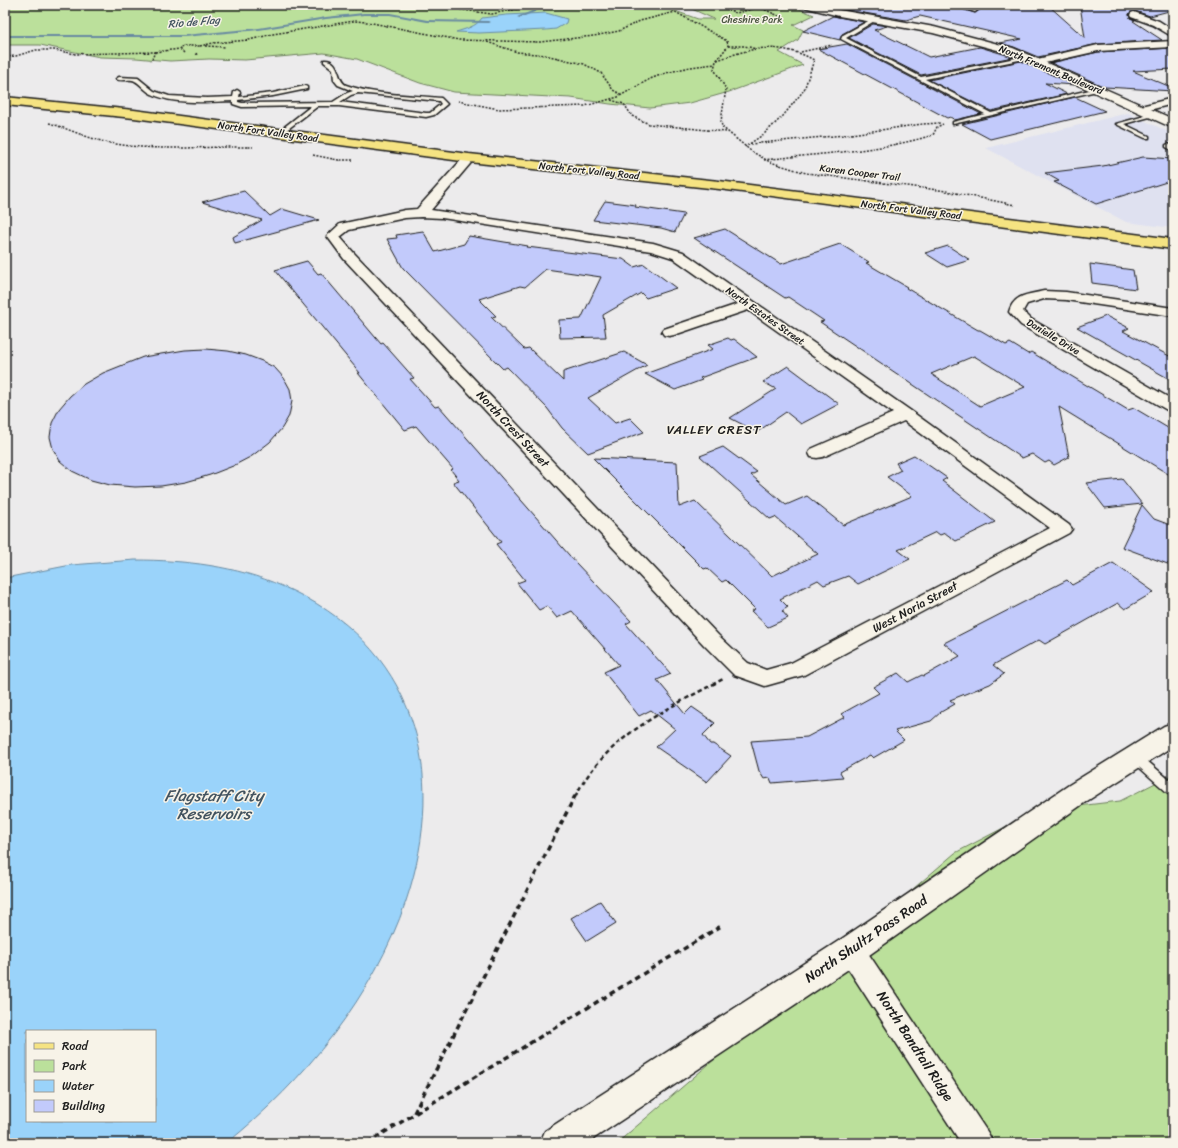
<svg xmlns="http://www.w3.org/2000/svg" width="1178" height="1148" font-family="Sriracha,sans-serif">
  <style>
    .built { fill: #dfe1f0 }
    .green { fill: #bbe09b; stroke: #6c7e5c }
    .water { fill: #9ad3fa; stroke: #688aa1; fill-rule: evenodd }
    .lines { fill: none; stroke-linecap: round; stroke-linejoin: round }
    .stream { fill: #688aa1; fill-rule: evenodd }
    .building { fill: #c2cafb; stroke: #1c1c1c; fill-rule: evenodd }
    .service-casing { stroke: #1c1c1c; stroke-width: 3 }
    .minor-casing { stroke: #1c1c1c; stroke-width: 3 }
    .tertiary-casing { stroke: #1c1c1c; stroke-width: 3 }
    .primary-casing { stroke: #1c1c1c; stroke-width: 3 }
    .path-far2 { stroke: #1c1c1c; stroke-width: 1.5; stroke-dasharray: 2 1.5; stroke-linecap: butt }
    .path-far1 { stroke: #1c1c1c; stroke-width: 2.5; stroke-dasharray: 4.5 3; stroke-linecap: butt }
    .path { stroke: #1c1c1c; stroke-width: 3.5; stroke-dasharray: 5.5 4; stroke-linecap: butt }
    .service { fill: #f7f3e8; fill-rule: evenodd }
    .minor { fill: #f7f3e8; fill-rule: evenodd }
    .tertiary { fill: #f7f3e8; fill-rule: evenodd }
    .primary { fill: #f5e382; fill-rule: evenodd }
    .labels { text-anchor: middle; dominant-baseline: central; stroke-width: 3; stroke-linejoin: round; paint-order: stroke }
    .far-park-label { font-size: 10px; fill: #4c5742; stroke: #f7f3e8 }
    .far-street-label { font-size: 10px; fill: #1c1c1c; stroke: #f7f3e8 }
    .far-water-label { font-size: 11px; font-style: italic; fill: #42535f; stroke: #f7f3e8 }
    .street-label { font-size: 12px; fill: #1c1c1c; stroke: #f7f3e8 }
    .neighbourhood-label { font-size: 13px; letter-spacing: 1px; fill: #1c1c1c; stroke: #f7f3e8 }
    .near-street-label { font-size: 14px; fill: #1c1c1c; stroke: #f7f3e8 }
    .near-water-label { font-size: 16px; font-style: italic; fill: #42535f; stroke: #f7f3e8 }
  </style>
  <rect width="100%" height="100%" fill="#ecebec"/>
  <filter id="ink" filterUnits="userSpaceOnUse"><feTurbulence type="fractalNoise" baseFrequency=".025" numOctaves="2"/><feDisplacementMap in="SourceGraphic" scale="8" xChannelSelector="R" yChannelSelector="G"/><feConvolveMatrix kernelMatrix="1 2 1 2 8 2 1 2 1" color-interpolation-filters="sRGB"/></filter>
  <g filter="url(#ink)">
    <path class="built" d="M1128 113 1173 134V228L1126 222 986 148Z"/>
    <g class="green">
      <path d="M5 5H669L678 12 698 19H714L683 5H790L814 15 793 25 803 30 798 40 779 52 803 65 729 92 690 103 650 108 610 104 571 98 454 92 420 83 357 59 324 53 245 60 209 59 170 61 136 58 100 57 40 45H5Z"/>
      <path d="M1173 774V1143H617L955 853 1036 811 1120 801Z"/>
    </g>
    <g class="water">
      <path d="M546 13 567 19 566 23 556 29 546 30 479 33 456 32C465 29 476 27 482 18L506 15Z"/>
      <path d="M135 560C185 560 236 566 282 586 415 643 450 771 406 901 374 996 304 1081 227 1143H5V578L71 565ZM27 1031H155V1121H27Z"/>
    </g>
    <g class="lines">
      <g class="stream">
        <path d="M546 5H551L520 18 517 17Z"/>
        <path d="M364 13H390L427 20 488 21 490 22 488 23 427 22 390 15H364L326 19 259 30 184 37H5V35H184L259 28 326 17Z"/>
      </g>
    </g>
    <g class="building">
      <path d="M856 5H957L959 8 975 13 980 9 974 5H1048L1085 38 1080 5H1169V11L1150 16 1135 11 1131 12 1129 14 1130 18 1135 20 1133 21 1162 40 1098 44 1038 57 1014 47 1000 43 1022 39 920 16 906 20 846 10Z"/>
      <path d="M833 16 864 22 842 34 840 40 803 31Z"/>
      <path d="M873 24 887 26 874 30 929 57 980 47 1013 57 921 75 849 38Z"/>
      <path d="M847 44 981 114 955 120 950 117 947 118 818 49Z"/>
      <path d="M1173 48V69L1133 71 1173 88V91L1105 87 1051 63 1098 52Z"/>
      <path d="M1021 61 1075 85 1045 83 1067 94 991 111 929 80Z"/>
      <path d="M1075 97 1105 111 990 139 962 124Z"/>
      <path d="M1143 157 1173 159V180L1096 204 1054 182 1059 181 1045 173 1103 166Z"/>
      <path d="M244 191 270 216 282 209 319 220 235 243 233 237 262 220 202 202Z"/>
      <path d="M605 201 636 205 635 207 684 214 675 232 661 228 593 220Z"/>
      <path d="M725 229 781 264 840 244 869 262 866 263 907 287 906 288 978 330H980L1006 345 1010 343 1028 354 1031 352 1128 410 1134 408 1173 431V477L1059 407 1069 457 1054 465 1049 461 1045 463 1032 454 1022 458 820 322 824 321 788 297 785 298 694 238ZM974 356 1025 387 980 406 931 374Z"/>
      <path d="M423 231 435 252 464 244 469 236 528 246 527 247 623 259 634 267 644 264 676 288 646 298 641 293 603 315 606 337 560 338 559 320 581 319 601 277 546 269 525 287 520 286 479 299 496 316 491 317 524 349 529 348 563 381V372L624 352 647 365 588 398 615 423 630 418 644 432 588 453 562 428 547 408 507 367 503 369 403 268 387 239 397 238 396 235Z"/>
      <path d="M948 246 970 260 947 267 925 253Z"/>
      <path d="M307 261 318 274 321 273 381 344 383 343 414 378 410 379 435 407 439 406 576 563 631 621 626 624 671 674 657 680 685 714 692 707 715 723 703 735 710 744H713L731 756 707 782 656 747 675 729 651 710 639 716 604 672 619 665 572 611 557 618 547 606 539 610 517 583 525 580 496 544 501 542 453 482 459 480 451 470 453 469 416 426 405 430 358 373H360L275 270Z"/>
      <path d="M1090 264 1133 270 1136 289 1092 283Z"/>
      <path d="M1106 316 1129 328 1123 331 1173 358V381L1077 327Z"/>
      <path d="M728 338 731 340 734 339 757 357 700 378 702 380 675 390 645 374 713 349 708 345Z"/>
      <path d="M206 349 228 351 246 355 262 361 275 368 284 378 290 389 292 401 289 416 282 428 270 442 252 456 233 466 210 475 186 482 161 486 135 487 110 485 91 480 72 471 60 461 53 449 50 437 52 423 59 409 70 396 84 384 103 373 143 357 185 350Z"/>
      <path d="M788 366 839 404 801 424 786 412 757 432 730 418 776 389 763 382Z"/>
      <path d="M723 447 757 472 751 475 786 505 807 496 843 525 912 496 887 477 901 470 896 463 914 455 947 478 942 481 995 522 956 541 945 533 940 535 936 532 898 550 910 559 858 584 848 576 824 585 818 580 780 599 788 607 782 611 788 618 768 627 751 611 755 609 726 580 722 582 707 568 704 569 593 458 677 462 679 507 695 501 772 576 818 554 775 517 770 519 700 456Z"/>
      <path d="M1122 479 1142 504 1105 508 1086 483Z"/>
      <path d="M1142 505 1154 519 1173 526V566L1122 547Z"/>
      <path d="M1113 563 1154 592 1125 609 1118 603 1045 644 1039 640 993 665 1004 674 990 684 950 700 955 704 941 712 931 721 895 731 904 740 873 758 870 755 840 772 843 777 772 783 770 778 764 779 759 771 751 741 807 737 845 717 841 714 879 693 873 687 898 673 908 682 922 675 924 676 960 656 944 643 1067 580 1072 585Z"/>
      <path d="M600 901 616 923 587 941 571 918Z"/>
    </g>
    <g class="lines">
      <g class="service-casing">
        <g id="service">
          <path d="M872 19 876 20 846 38 921 77 1026 56 1027 57 1024 59 925 79 991 113 1098 88 1101 90 953 124V122L985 114 841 39 843 35Z"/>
          <path d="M324 60C341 59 336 80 346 85 374 95 411 95 441 98L447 104 434 115 426 117 339 106H318L280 135 278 134V132L311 106 242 107 233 104V101C210 102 173 105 152 94 145 91 140 83 135 81 129 78 122 82 116 79L119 77 138 78 154 91 169 96 207 98 233 97 234 92 237 90 240 92 239 97 273 93 305 86 307 87V89L273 96 238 100V102L242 103 333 102 347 93 353 91 338 85 334 80 333 69 324 62ZM358 93 439 101 441 104 430 113H426L340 102 351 95Z"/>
          <path d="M1152 114 1157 115 1124 124 1149 136V138H1145L1116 124Z"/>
          <path d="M1168 144 1173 146V151L1166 147V145Z"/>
          <path d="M1135 752 1139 754 1173 783V795L1169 794 1131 760 1129 757 1131 754Z"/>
        </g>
      </g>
      <g class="minor-casing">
        <g id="minor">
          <path d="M958 5H971L979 9 975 12 959 7Z"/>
          <path d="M1134 12 1159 21 1173 30V37L1153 25 1131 17 1130 15 1131 13Z"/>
          <path d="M1173 41V47L1098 51 1036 65 1031 62 1033 60 1098 45Z"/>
          <path d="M1173 98V104L1141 112 1136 109 1137 107Z"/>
          <path d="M469 155 473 156 475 158 431 210 653 243 683 252 911 411 1069 525 1072 529 1069 533 804 675 765 686 734 675 704 645 344 259 327 236 340 224 405 210 417 209 465 156ZM421 217 442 218 651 251 673 258 738 304 664 329 662 332 664 335 669 336 674 335 748 310 893 413 811 449 809 453 811 457 817 458 823 457 904 421 1050 528 791 663 766 670 748 663 718 635 354 253 340 237 349 230 405 218Z"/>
          <path d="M1044 291 1066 292 1173 308V316L1066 300 1044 299 1027 304 1023 311 1031 319 1173 400V412L1167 410 1021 325 1009 312C1014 294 1028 295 1044 291Z"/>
          <path d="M851 938 860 941 988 1133 993 1143H961L842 959 838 950 842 941Z"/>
        </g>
      </g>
      <g class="tertiary-casing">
        <g id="tertiary">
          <path d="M803 5H820L839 10 934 27 1013 48 1173 119V128L1005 52 933 33 839 16 804 7Z"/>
          <path d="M1173 723V746L1087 801 862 960 587 1143H540L545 1131 840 940 1069 785 1164 726Z"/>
        </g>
      </g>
      <g class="primary-casing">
        <path id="primary" d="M5 97 134 110 469 154 719 181 1173 239V249L719 189 469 162 134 118 5 105Z"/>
      </g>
      <g class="path-far2">
        <path d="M402 5H408"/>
        <path d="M429 5 492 14 537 5"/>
        <path d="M663 5 727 41 728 46 716 61 714 69 726 89 721 121 722 127 751 151 770 162 806 173 946 191 1015 205"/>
        <path d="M718 5 736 13 753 9 749 5"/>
        <path d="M741 5 759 7 779 16"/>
        <path d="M487 42 517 52 545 55 584 64 601 73 613 90 622 95"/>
        <path d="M200 46 213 43 249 40 273 34 354 21 367 22 459 40 540 42 594 36 619 31 640 21 675 12"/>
        <path d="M205 46 225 47"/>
        <path d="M728 46H745L756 49"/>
        <path d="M155 52 180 49"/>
        <path d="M801 52 832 45"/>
        <path d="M184 53 180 49 183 46H200"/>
        <path d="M196 53 197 55"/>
        <path d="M5 57 16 56 36 50H54L75 54 155 52 151 61"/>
        <path d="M717 60C727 57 737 53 747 51 768 45 795 49 814 60L804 90 783 116 764 134 745 147"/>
        <path d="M611 100 624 104 632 116 649 124 726 132"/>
        <path d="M458 101 499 109 585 106 618 97 650 79 666 73 690 67 715 64"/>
        <path d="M49 123C69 129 89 139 110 143 157 152 206 146 253 147"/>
        <path d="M750 144 844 135 923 124 941 123"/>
        <path d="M313 155 338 160H354"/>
        <path d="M764 160C821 153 878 152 933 135L937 127 943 124"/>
      </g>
      <path class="path-far1" d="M575 797C605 737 667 709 723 679"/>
      <g class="path">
        <path d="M414 1113 575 796"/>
        <path d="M367 1143 721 926"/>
      </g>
      <use href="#service" class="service"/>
      <use href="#minor" class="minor"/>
      <use href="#tertiary" class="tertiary"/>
      <use href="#primary" class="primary"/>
    </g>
  </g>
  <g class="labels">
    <g class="far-park-label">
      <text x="752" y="20">Cheshire Park</text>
    </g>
    <g class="far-street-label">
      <text transform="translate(1051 70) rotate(23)">North Fremont Boulevard</text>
      <text transform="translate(268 132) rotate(8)">North Fort Valley Road</text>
      <text transform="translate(589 171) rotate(6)">North Fort Valley Road</text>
      <text transform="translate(860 173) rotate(7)">Karen Cooper Trail</text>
      <text transform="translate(911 210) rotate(7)">North Fort Valley Road</text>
      <text transform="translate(765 316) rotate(35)">North Estates Street</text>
      <text transform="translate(1053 337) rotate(31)">Danielle Drive</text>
    </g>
    <g class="far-water-label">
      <text transform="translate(194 22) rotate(-5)">Rio de Flag</text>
    </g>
    <g class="street-label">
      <text transform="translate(513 429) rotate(47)">North Crest Street</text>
      <text transform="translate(915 607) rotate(-28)">West Noria Street</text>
    </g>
    <g class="neighbourhood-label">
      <text x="714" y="429">VALLEY CREST</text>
    </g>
    <g class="near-street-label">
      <text transform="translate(866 939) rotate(-34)">North Shultz Pass Road</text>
      <text transform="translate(915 1046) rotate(57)">North Bandtail Ridge</text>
    </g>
    <g class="near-water-label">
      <text x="214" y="795">Flagstaff City<tspan x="214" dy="18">Reservoirs</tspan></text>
    </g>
  </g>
  <rect width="1178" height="1148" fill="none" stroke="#f7f3e8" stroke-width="20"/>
  <rect x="10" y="10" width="1158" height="1128" fill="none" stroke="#1c1c1c" stroke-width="1.5" filter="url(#ink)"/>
  <rect x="26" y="1030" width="130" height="92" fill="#f7f3e8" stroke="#9f9d96"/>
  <rect x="34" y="1043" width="20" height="6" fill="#f5e382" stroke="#9f9d96"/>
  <text x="62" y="1050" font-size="12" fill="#1c1c1c">Road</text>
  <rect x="34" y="1060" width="20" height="12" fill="#bbe09b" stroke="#9f9d96"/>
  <text x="62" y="1070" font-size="12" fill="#1c1c1c">Park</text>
  <rect x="34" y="1080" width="20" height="12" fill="#9ad3fa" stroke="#9f9d96"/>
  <text x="62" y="1090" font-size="12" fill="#1c1c1c">Water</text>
  <rect x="34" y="1100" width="20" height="12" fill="#c2cafb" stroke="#9f9d96"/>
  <text x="62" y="1110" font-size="12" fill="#1c1c1c">Building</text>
</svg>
